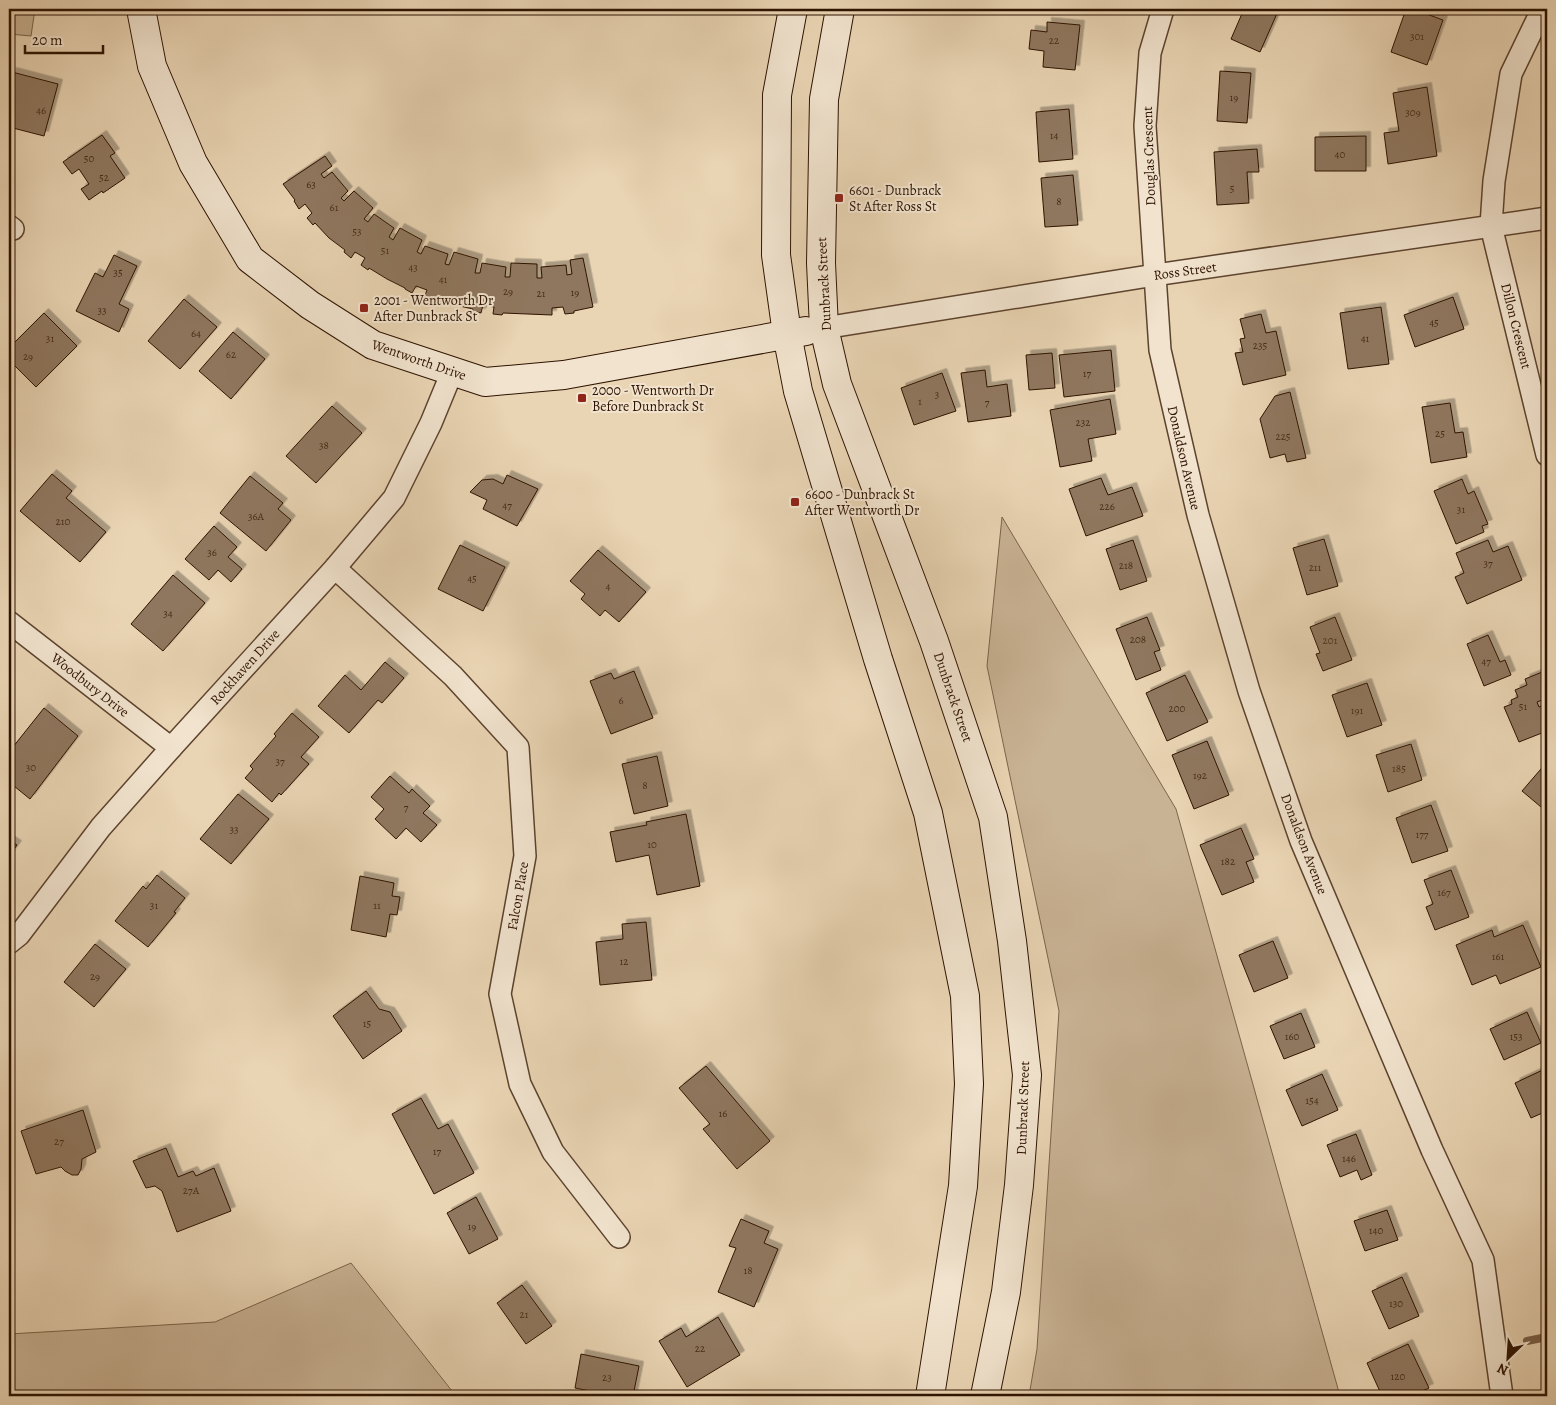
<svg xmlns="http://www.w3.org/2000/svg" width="1556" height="1405" font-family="Alegreya,serif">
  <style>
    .green { fill: #c9b395; stroke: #7c634b }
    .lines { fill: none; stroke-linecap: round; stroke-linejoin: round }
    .stream { stroke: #785f47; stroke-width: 8 }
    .building { fill: #8f775e; stroke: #2e1301; filter: url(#shadow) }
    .street-casing { stroke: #5d432e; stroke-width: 24 }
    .secondary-casing { stroke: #2e1301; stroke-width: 30 }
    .street { stroke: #f1e3ce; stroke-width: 21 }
    .secondary { stroke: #f1e3ce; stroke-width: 28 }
    .poi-dot { fill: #8f2418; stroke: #f1e3ce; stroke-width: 2 }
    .labels { text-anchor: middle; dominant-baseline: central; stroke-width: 4; stroke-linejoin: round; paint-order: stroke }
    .number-label { font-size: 11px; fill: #462c18 }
    .street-label { font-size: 14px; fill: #2e1301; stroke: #f1e3ce }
    .poi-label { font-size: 14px; fill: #2e1301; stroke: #f1e3ce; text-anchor: start }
  </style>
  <defs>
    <filter id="shadow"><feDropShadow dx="4.5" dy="-4.5" stdDeviation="0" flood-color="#0004"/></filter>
  </defs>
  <rect width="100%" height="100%" fill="#e9d4b3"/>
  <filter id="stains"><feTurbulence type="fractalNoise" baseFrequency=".004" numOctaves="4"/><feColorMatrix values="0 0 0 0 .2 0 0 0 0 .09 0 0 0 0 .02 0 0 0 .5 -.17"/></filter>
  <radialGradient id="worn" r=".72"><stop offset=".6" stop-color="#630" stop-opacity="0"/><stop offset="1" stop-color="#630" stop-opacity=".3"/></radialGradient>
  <g class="green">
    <path d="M9 9H35L31 36 9 34Z"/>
    <path d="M1002 517 1176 809 1340 1396H1029L1037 1349 1059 1011 987 666Z"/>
    <path d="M351 1263 456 1396H9V1334L215 1322Z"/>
  </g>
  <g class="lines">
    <path class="stream" d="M1527 1341 1547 1337"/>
  </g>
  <g class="building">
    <path d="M1244 9H1279L1260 52 1231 39Z"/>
    <path d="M1406 9H1413L1443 20 1427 65 1391 52Z"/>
    <path d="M1047 22 1080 25 1075 70 1043 67 1044 51 1029 49 1031 30 1047 32Z"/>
    <path d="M1220 71 1251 73 1247 123 1217 121Z"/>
    <path d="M12 72 58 84 44 136 9 127V84Z"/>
    <path d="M1427 87 1437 156 1388 164 1384 133 1399 131 1393 93Z"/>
    <path d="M1069 109 1073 159 1039 162 1036 112Z"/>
    <path d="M102 135 115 153 110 156 125 178 103 193 102 191 89 200 81 189 89 184 79 169 72 174 63 162Z"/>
    <path d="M1366 136V171H1315V137Z"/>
    <path d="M1257 149 1259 172H1247L1249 203 1217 205 1214 152Z"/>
    <path d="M325 156 332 166 321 174 324 178 332 172 348 191 341 198 344 201 354 191 373 208 364 219 368 222 374 214 394 228 389 237 393 240 400 228 422 240 417 252 421 254 425 246 448 254 445 264 449 265 454 252 478 259 475 273H480L482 263 506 267 505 277H510L511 263 537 264V278H542L541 267 566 265 567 275 572 274 570 260 583 258 593 307 574 311V313L565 314 563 307 552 308V315L503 313 502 315 493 314 494 307 483 305 481 313 472 311 473 309 424 298 427 290 416 286 412 293 405 289V288L387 279 369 268 368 270 361 265 365 258 355 252 351 258 344 252 345 250 329 238 315 223 313 225 307 218 312 213 305 204 299 209 294 201 295 200 283 184Z"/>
    <path d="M1073 175 1078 225 1045 227 1041 178Z"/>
    <path d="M114 255 137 266 119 304 129 309 119 332 76 311 95 273 103 277Z"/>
    <path d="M1453 297 1464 329 1415 347 1404 315Z"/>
    <path d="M184 299 217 327 180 369 148 341Z"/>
    <path d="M1381 307 1389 364 1348 369 1340 313Z"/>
    <path d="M44 313 77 346 36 387 9 360V348Z"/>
    <path d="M1261 314 1266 333 1276 331 1286 375 1243 385 1235 353 1243 352 1240 339 1245 338 1240 319Z"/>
    <path d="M233 332 265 359 231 399 199 371Z"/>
    <path d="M1111 350 1115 391 1064 397 1059 355Z"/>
    <path d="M1052 353 1055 388 1029 390 1026 355Z"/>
    <path d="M985 370 987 387 1007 384 1011 416 968 422 961 373Z"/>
    <path d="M942 373 956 411 914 425 901 388Z"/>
    <path d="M1290 392 1306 458 1287 462 1285 454 1270 458 1260 419 1275 396Z"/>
    <path d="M1110 399 1116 434 1088 439 1092 461 1060 467 1050 410Z"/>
    <path d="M1450 403 1455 433 1463 432 1467 457 1431 463 1422 407Z"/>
    <path d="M332 406 362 433 316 483 286 456Z"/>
    <path d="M52 474 72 491 66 498 106 532 80 562 20 511Z"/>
    <path d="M507 475 538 489 517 526 483 509 487 500 470 492 482 480 493 479 503 484Z"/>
    <path d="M250 476 283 503 278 509 291 520 266 551 220 513Z"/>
    <path d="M1101 478 1108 495 1132 487 1143 516 1086 536 1069 489Z"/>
    <path d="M1462 479 1468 494 1474 491 1488 524 1482 526 1484 532 1456 544 1434 491Z"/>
    <path d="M214 526 237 547 228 557 242 569 231 582 218 570 209 580 185 559Z"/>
    <path d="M1324 539 1338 586 1307 595 1293 548Z"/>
    <path d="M1133 540 1147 581 1120 590 1106 549Z"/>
    <path d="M1488 540 1493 552 1508 546 1522 580 1467 604 1455 577 1464 573 1456 553Z"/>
    <path d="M460 545 505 567 483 611 438 589Z"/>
    <path d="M598 550 646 592 619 622 605 610 600 616 581 599 585 594 570 581Z"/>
    <path d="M173 575 205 603 163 651 131 624Z"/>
    <path d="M1147 617 1160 650 1154 652 1161 670 1136 680 1116 629Z"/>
    <path d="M1335 617 1352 660 1323 671 1316 654 1320 653 1310 627Z"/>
    <path d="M1488 635 1500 662 1505 660 1511 675 1484 686 1467 644Z"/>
    <path d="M385 662 404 678 382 703 378 700 349 733 318 706 345 675 361 690Z"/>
    <path d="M1547 670V698L1537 702 1539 707 1543 705 1544 707 1547 704V731L1519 742 1504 707 1512 704 1511 700 1518 697 1515 690 1527 685 1525 679Z"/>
    <path d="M634 671 653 718 611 734 590 681 611 673 614 679Z"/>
    <path d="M1185 675 1208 722 1167 741 1146 693Z"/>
    <path d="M1367 683 1382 725 1347 737 1332 695Z"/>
    <path d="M44 708 78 736 30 799 9 782V752Z"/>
    <path d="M292 713 319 737 301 757 309 764 281 795 279 793 272 802 245 778 253 769 250 766 276 736 274 734Z"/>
    <path d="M1207 741 1229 795 1194 809 1172 755Z"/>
    <path d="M1411 744 1422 780 1388 792 1376 755Z"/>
    <path d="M657 756 668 806 634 814 622 764Z"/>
    <path d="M1547 762V812L1522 791Z"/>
    <path d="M390 776 409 793 412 789 430 806 423 813 437 825 421 842 406 828 396 839 375 819 384 809 371 797Z"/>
    <path d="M238 794 269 819 231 864 200 839Z"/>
    <path d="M1431 805 1448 851 1412 863 1396 818Z"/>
    <path d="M686 814 700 886 657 895 649 855 616 862 610 832 647 825 646 822Z"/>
    <path d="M1241 828 1254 859 1246 862 1254 882 1222 895 1200 845Z"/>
    <path d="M9 840 17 845 9 856Z"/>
    <path d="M1451 870 1469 917 1435 930 1426 907 1433 904 1424 880Z"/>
    <path d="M157 875 185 898 174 912 176 913 148 947 115 921 143 886 146 889Z"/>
    <path d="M360 876 394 883 392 896 400 897 397 915 390 914 386 937 351 930Z"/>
    <path d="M646 922 652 980 600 985 596 942 623 939 622 924Z"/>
    <path d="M1523 925 1541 967 1500 984 1496 975 1472 985 1456 945 1492 930 1494 937Z"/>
    <path d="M1273 941 1288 978 1254 992 1239 955Z"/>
    <path d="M95 944 126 969 94 1007 64 982Z"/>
    <path d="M366 991 379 1009 390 1012 402 1031 363 1059 333 1016Z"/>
    <path d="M1527 1012 1541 1043 1504 1060 1490 1029Z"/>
    <path d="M1301 1013 1315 1047 1284 1059 1270 1026Z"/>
    <path d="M706 1066 770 1141 737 1169 703 1129 710 1124 679 1088Z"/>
    <path d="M1547 1068V1111L1531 1118 1515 1083Z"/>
    <path d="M1322 1074 1338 1110 1302 1126 1286 1090Z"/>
    <path d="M421 1098 438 1129 448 1124 474 1173 434 1194 392 1114Z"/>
    <path d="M83 1110 96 1152 82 1159 81 1169 78 1175H72L65 1171 61 1167 36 1174 21 1131Z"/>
    <path d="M1356 1134 1372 1175 1361 1180 1357 1170 1340 1177 1327 1145Z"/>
    <path d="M166 1148 178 1177 193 1171 196 1176 214 1168 231 1211 177 1232 162 1191 155 1186 146 1188 133 1161Z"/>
    <path d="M476 1197 498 1239 469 1254 447 1213Z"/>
    <path d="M1387 1210 1398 1240 1365 1251 1354 1221Z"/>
    <path d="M741 1219 769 1231 764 1243 778 1249 754 1307 718 1292 736 1248 729 1246Z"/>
    <path d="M1402 1277 1419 1316 1389 1329 1372 1291Z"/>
    <path d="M522 1285 552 1326 526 1344 497 1303Z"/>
    <path d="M718 1317 740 1355 687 1387 659 1341 681 1328 686 1337Z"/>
    <path d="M1408 1344 1429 1388 1412 1396H1393L1392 1394 1382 1396 1367 1363Z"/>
    <path d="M581 1354 639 1366 633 1396H615L575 1388Z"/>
  </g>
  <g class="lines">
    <g class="street-casing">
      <g id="street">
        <path d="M1163 9 1150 53 1145 126 1160 350 1198 515 1249 691 1301 841 1432 1150 1483 1260 1502 1396"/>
        <path d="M1546 9 1539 16 1511 74 1494 181 1491 226 1547 455"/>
        <path d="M9 226 13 229"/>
        <path d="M824 328 1155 275 1547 218"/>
        <path d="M335 568 453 676 518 747 525 856 500 994 520 1084 553 1152 619 1237"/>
        <path d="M9 622 171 748"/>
        <path d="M9 943 19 935 101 827 171 748 335 568 394 498 431 423 452 372"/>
      </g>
    </g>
    <g class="secondary-casing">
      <g id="secondary">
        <path d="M141 9 152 66 193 163 250 259 310 305 373 345 485 382 564 375 806 331"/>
        <path d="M793 9 777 95 776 255 787 334 798 391 878 659 928 813 965 996 969 1084 963 1186 930 1396"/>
        <path d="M840 9 824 99 821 263 824 328 837 384 934 641 993 817 1012 941 1027 1075 1019 1185 1006 1292 985 1396"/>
      </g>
    </g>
    <use href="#street" class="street"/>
    <use href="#secondary" class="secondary"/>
  </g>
  <g class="poi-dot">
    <rect x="834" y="193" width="10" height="10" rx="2.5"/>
    <rect x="359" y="303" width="10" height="10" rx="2.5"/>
    <rect x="577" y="393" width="10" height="10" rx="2.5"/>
    <rect x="790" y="497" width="10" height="10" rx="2.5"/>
  </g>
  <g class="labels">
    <g class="number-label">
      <text x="1417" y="36">301</text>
      <text x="1054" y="40">22</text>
      <text x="1234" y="97">19</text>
      <text x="41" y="110">46</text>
      <text x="1413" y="112">309</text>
      <text x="1054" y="135">14</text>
      <text x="1340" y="154">40</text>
      <text x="89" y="158">50</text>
      <text x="104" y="177">52</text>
      <text x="311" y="184">63</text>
      <text x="1232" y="188">5</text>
      <text x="1059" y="201">8</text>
      <text x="334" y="207">61</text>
      <text x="357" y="231">53</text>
      <text x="385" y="250">51</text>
      <text x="413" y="267">43</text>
      <text x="118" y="272">35</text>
      <text x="443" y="279">41</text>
      <text x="508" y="291">29</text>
      <text x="575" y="292">19</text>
      <text x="541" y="293">21</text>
      <text x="102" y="310">33</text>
      <text x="1434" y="322">45</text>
      <text x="196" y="333">64</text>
      <text x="50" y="338">31</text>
      <text x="1365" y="338">41</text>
      <text x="1260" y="345">235</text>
      <text x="231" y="354">62</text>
      <text x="28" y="356">29</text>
      <text x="1087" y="373">17</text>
      <text x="937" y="394">3</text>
      <text x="920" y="401">1</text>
      <text x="987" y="402">7</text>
      <text x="1083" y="422">232</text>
      <text x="1440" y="433">25</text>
      <text x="1283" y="436">225</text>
      <text x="324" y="445">38</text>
      <text x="507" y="505">47</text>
      <text x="1107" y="506">226</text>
      <text x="1461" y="509">31</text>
      <text x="256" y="516">36A</text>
      <text x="63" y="521">210</text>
      <text x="212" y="552">36</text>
      <text x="1488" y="563">37</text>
      <text x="1126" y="565">218</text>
      <text x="1315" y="567">211</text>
      <text x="472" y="578">45</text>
      <text x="608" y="586">4</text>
      <text x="168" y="613">34</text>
      <text x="1138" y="639">208</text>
      <text x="1330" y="640">201</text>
      <text x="1486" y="661">47</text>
      <text x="621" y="700">6</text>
      <text x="1523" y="706">51</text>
      <text x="1177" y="708">200</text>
      <text x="1357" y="710">191</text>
      <text x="280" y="761">37</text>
      <text x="31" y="767">30</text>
      <text x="1399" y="768">185</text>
      <text x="1200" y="775">192</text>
      <text x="645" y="785">8</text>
      <text x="406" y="807">7</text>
      <text x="234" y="829">33</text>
      <text x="1422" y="834">177</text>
      <text x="652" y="844">10</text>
      <text x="1228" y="861">182</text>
      <text x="1444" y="892">167</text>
      <text x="154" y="905">31</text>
      <text x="377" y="905">11</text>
      <text x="1498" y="956">161</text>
      <text x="624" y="961">12</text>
      <text x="95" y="976">29</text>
      <text x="367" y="1023">15</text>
      <text x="1292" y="1036">160</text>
      <text x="1516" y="1036">153</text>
      <text x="1312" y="1100">154</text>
      <text x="723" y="1113">16</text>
      <text x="59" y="1141">27</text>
      <text x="437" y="1151">17</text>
      <text x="1349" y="1158">146</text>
      <text x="191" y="1190">27A</text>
      <text x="472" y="1226">19</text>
      <text x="1376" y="1230">140</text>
      <text x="748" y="1270">18</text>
      <text x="1396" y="1303">130</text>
      <text x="524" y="1314">21</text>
      <text x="700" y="1348">22</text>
      <text x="1398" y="1376">120</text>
      <text x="607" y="1377">23</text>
    </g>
    <g class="street-label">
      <text transform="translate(1149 156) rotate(-92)">Douglas Crescent</text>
      <text transform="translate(1185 271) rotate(-8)">Ross Street</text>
      <text transform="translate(824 284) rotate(-93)">Dunbrack Street</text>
      <text transform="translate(1516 326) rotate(76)">Dillon Crescent</text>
      <text transform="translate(419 360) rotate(19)">Wentworth Drive</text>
      <text transform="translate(1184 458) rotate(77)">Donaldson Avenue</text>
      <text transform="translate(245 667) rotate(-48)">Rockhaven Drive</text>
      <text transform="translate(90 685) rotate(38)">Woodbury Drive</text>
      <text transform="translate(953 697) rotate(71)">Dunbrack Street</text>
      <text transform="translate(1304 844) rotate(69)">Donaldson Avenue</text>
      <text transform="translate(518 896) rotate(-80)">Falcon Place</text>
      <text transform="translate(1023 1108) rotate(-88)">Dunbrack Street</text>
    </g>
    <g class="poi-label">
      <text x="849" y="190">6601 - Dunbrack<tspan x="849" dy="16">St After Ross St</tspan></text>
      <text x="374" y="300">2001 - Wentworth Dr<tspan x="374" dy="16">After Dunbrack St</tspan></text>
      <text x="592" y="390">2000 - Wentworth Dr<tspan x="592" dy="16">Before Dunbrack St</tspan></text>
      <text x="805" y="494">6600 - Dunbrack St<tspan x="805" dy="16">After Wentworth Dr</tspan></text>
    </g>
  </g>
  <rect width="1556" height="1405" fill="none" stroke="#e9d4b3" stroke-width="30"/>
  <rect x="10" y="10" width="1536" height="1385" fill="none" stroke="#2e1301" stroke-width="2.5"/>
  <rect x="15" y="15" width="1526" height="1375" fill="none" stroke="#2e1301"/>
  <g transform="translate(1508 1358) rotate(205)" stroke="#f1e3ce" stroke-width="4" paint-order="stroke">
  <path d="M0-4L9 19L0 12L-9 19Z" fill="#2e1301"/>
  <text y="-8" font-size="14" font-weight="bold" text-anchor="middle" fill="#2e1301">N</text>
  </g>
  <path d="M25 45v8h78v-8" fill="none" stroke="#2e1301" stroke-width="2.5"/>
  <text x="32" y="45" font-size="15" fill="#2e1301" stroke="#f1e3ce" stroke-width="4" paint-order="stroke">20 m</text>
  <rect width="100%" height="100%" filter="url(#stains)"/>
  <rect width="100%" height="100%" fill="url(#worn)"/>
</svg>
